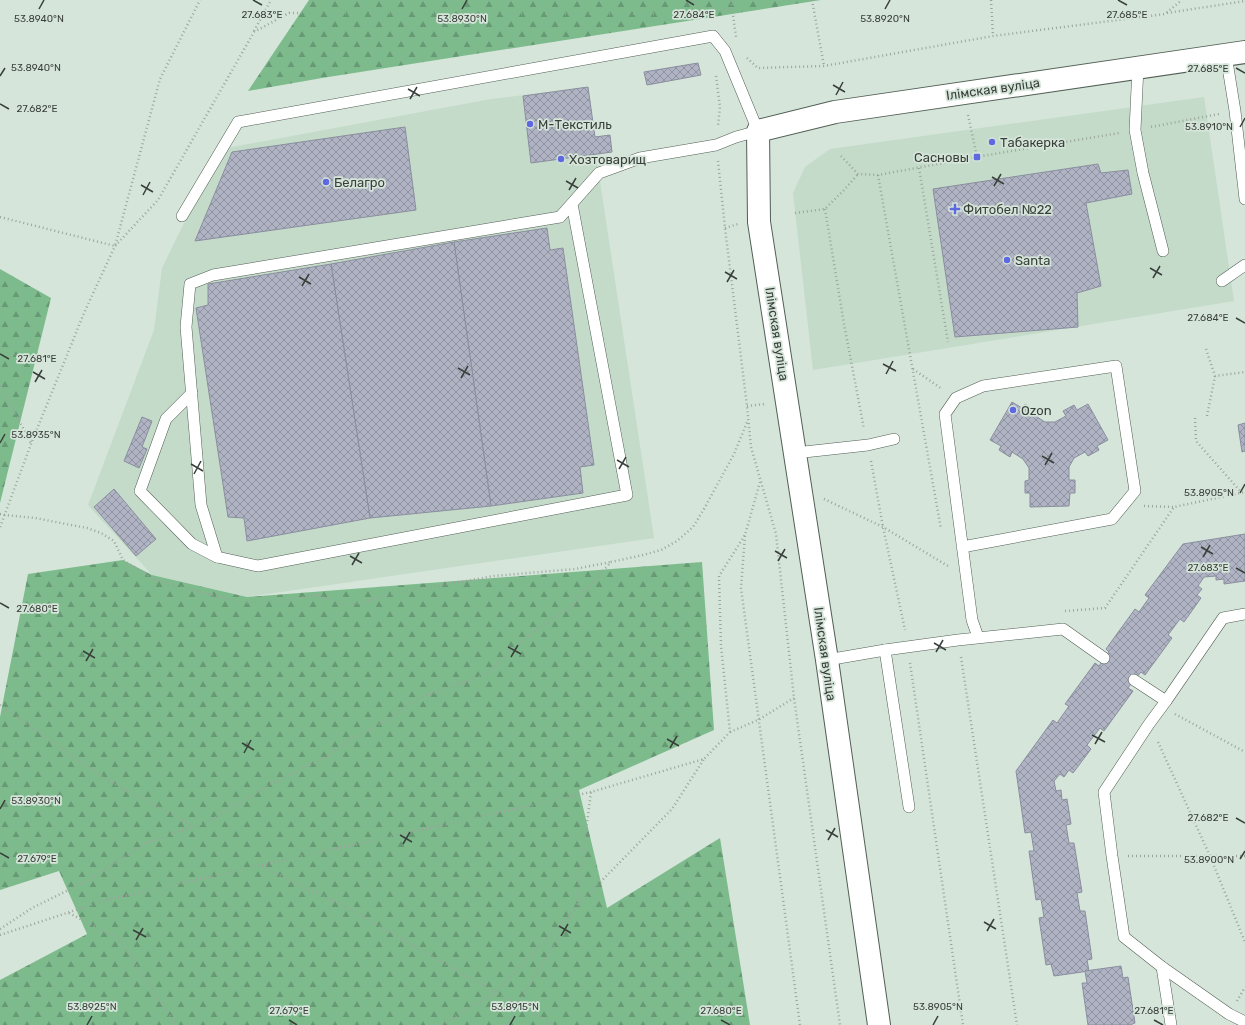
<svg xmlns="http://www.w3.org/2000/svg" width="1245" height="1025" font-family="Rubik,sans-serif">
  <style>
    .built { fill: #c4dbc9 }
    .forest { fill: url(#forest-firs) }
    .building { fill: url(#building-cross-hatch); stroke: #8a8e9e }
    .lines { fill: none; stroke-linecap: round; stroke-linejoin: round }
    .lane-casing { stroke: #525f55; stroke-width: 12 }
    .secondary-casing { stroke: #525f55; stroke-width: 24 }
    .path { stroke: #9aa69c; stroke-width: 2.5; stroke-dasharray: 1 3; stroke-linecap: butt }
    .lane { stroke: #fff; stroke-width: 11 }
    .secondary { stroke: #fff; stroke-width: 22 }
    .ticks { fill: none; stroke: #393f3a; stroke-width: 1.5 }
    .poi-dot { fill: #5e68e0; stroke: #d5e5d9; stroke-width: 1.5 }
    .labels { text-anchor: middle; dominant-baseline: central; stroke-width: 3.5; stroke-linejoin: round; paint-order: stroke }
    .street-label { font-size: 13px; fill: #393f3a; stroke: #d5e5d9 }
    .poi-label { font-size: 13px; fill: #393f3a; stroke: #d5e5d9; text-anchor: start }
    .ticks-label { font-size: 10px; text-anchor: middle; fill: #393f3a; stroke: #d5e5d9; stroke-width: 3.5; stroke-linejoin: round; paint-order: stroke }
  </style>
  <defs>
    <pattern id="forest-firs" width="22" height="20" patternUnits="userSpaceOnUse"><rect width="22" height="20" fill="#7dbb8d"/><path d="M5 1l3.5 6h-7zM16 11l3.5 6h-7z" fill="#679974"/></pattern>
    <pattern id="building-cross-hatch" width="8" height="8" patternUnits="userSpaceOnUse"><rect width="8" height="8" fill="#afb3c3"/><path d="M0 0l8 8M0 8l8-8" fill="none" stroke="#8f939f"/></pattern>
  </defs>
  <rect width="100%" height="100%" fill="#d5e5d9"/>
  <g class="built">
    <path d="M588 87 595 137 610 135 612 152 596 155 654 538 247 597 152 575 88 505 154 330 162 268 183 225 227 148 491 99Z"/>
    <path d="M1204 97 1234 301 813 370 793 193 805 167 830 149Z"/>
  </g>
  <g class="forest">
    <path d="M309 0H821L322 78 248 91Z"/>
    <path d="M0 269 51 298 0 503Z"/>
    <path d="M123 560 152 575 247 597 702 562 714 730 579 790 607 908 720 838 750 1025H0V980L87 934 59 871 0 890V717L28 574Z"/>
  </g>
  <g class="building">
    <path d="M698 63 701 75 647 85 644 72Z"/>
    <path d="M588 87 595 137 610 135 612 152 531 163 523 96Z"/>
    <path d="M405 127 416 210 195 241 232 152Z"/>
    <path d="M1098 164 1101 173 1128 170 1132 194 1086 203 1101 286 1077 293 1078 327 955 337 933 189Z"/>
    <path d="M547 228 550 250 563 248 594 465 580 467 583 493 491 506 454 242Z"/>
    <path d="M454 242 491 506 370 518 331 264Z"/>
    <path d="M331 264 370 518 247 541 244 518 228 517 196 308 208 305V284Z"/>
    <path d="M1012 402 1022 408 1025 404 1036 411 1034 415 1045 422H1055L1066 416 1063 411 1074 405 1077 410 1088 404 1108 440 1097 446 1099 450 1088 456 1085 452 1074 458 1069 467V480H1075V493H1070L1069 506 1030 507V493H1025V481L1029 480V468L1023 459 1012 452 1010 457 999 450 1001 446 990 440Z"/>
    <path d="M142 417 152 421 142 447 147 449 139 468 124 461Z"/>
    <path d="M1245 423V451L1242 452 1238 425Z"/>
    <path d="M114 489 156 539 136 556 94 507Z"/>
    <path d="M1245 534V581L1224 584V579L1216 580V576L1204 577 1198 586 1202 589 1197 595 1201 598 1184 622 1180 619 1168 635 1172 638 1145 675 1141 672 1134 680 1128 688 1133 691 1104 731 1100 728 1087 745 1091 749 1073 773 1069 770 1064 777 1060 774 1054 781 1056 791 1061 790 1062 800 1067 799 1071 824 1066 825 1069 843H1074L1082 892 1077 893 1080 911H1085L1092 959 1087 960 1089 971 1054 976 1051 964 1046 965 1039 918 1044 917 1041 899 1036 900 1029 851H1034L1031 832 1025 833 1016 771 1053 720 1057 723 1069 706 1065 704 1095 663 1099 666 1109 652 1106 649 1135 609 1139 612 1149 598 1145 595 1183 544Z"/>
    <path d="M1121 966 1123 978 1128 977 1135 1023 1130 1025H1088L1082 983H1087L1085 971Z"/>
  </g>
  <g class="lines">
    <g class="lane-casing">
      <g id="lane">
        <path d="M1226 55 1235 111 1245 199"/>
        <path d="M1138 67 1135 130 1143 173 1163 251"/>
        <path d="M182 216 238 122 713 36 725 51 758 131 736 137 716 145 640 158 599 173 560 217 213 275 190 284 186 327 201 505 217 557 258 566 627 495 572 204"/>
        <path d="M1222 281 1245 265"/>
        <path d="M192 393 166 419 140 491 192 544 217 557"/>
        <path d="M795 453 868 445 894 439"/>
        <path d="M962 547 1112 519 1135 491 1116 366 983 386 956 398 945 414 972 620 978 637"/>
        <path d="M1245 614 1223 618 1166 701 1149 724 1104 792 1112 856 1124 937 1162 967 1229 1014 1245 1022"/>
        <path d="M885 650 909 807"/>
        <path d="M827 660 885 650 958 640 1063 629 1104 658"/>
        <path d="M1134 680 1166 701"/>
        <path d="M1162 967 1171 1025"/>
      </g>
    </g>
    <g class="secondary-casing">
      <path id="secondary" d="M879 1025 827 660 759 222 758 131 835 112 1245 52"/>
    </g>
    <g class="path">
      <path d="M693 0 703 14"/>
      <path d="M731 0 736 37"/>
      <path d="M812 0 824 66"/>
      <path d="M991 0 993 36"/>
      <path d="M1167 13 1245 1"/>
      <path d="M254 31 271 0"/>
      <path d="M747 58 758 68 824 66 993 36 1165 14 1182 0"/>
      <path d="M716 76 720 107 718 126"/>
      <path d="M968 115 977 157"/>
      <path d="M1151 127 1219 114"/>
      <path d="M841 156 858 174 878 175 982 156 1119 133"/>
      <path d="M718 161 725 228 747 406 751 447 776 534 794 698 840 1025"/>
      <path d="M919 168 948 342"/>
      <path d="M878 175 941 529"/>
      <path d="M825 209 844 324 864 429"/>
      <path d="M795 213 825 209 844 190 858 174"/>
      <path d="M0 217 115 246 160 79 200 0"/>
      <path d="M725 228 738 224"/>
      <path d="M1206 349 1215 376 1245 372"/>
      <path d="M913 369 942 389"/>
      <path d="M0 385 31 443"/>
      <path d="M747 406 765 404"/>
      <path d="M1207 416 1215 376"/>
      <path d="M1195 418 1196 441 1241 492"/>
      <path d="M871 461 883 527 905 630"/>
      <path d="M760 482 745 535 741 588 800 1025"/>
      <path d="M824 499 883 527 948 566"/>
      <path d="M1144 506 1173 507"/>
      <path d="M0 514 5 515 35 518 87 528 101 533 114 541 123 560 155 580 241 603 287 600 318 595 341 604 363 603 385 595 494 576 575 569 611 562"/>
      <path d="M0 527 31 444 84 313 115 246 158 200 254 32 289 13 703 14 732 9"/>
      <path d="M1065 611 1105 608 1174 507 1245 492"/>
      <path d="M961 657 1017 1025"/>
      <path d="M910 663 963 1025"/>
      <path d="M0 705 104 778 193 826"/>
      <path d="M1175 714 1245 752"/>
      <path d="M730 732 758 720 794 698"/>
      <path d="M1158 742 1210 856 1245 942"/>
      <path d="M1128 856H1245"/>
      <path d="M262 865 591 792"/>
      <path d="M575 908 672 809 704 759"/>
      <path d="M69 913 119 939 176 1025"/>
      <path d="M0 929 32 908 87 881 146 843 209 821 271 784 328 756 351 739 389 719 417 699 486 674 524 639 573 605 611 562 643 555 661 550 677 541 693 527 704 509 734 454 748 420"/>
      <path d="M0 935 103 901 261 865 298 885 339 903 461 973 554 1025"/>
      <path d="M1237 1001 1245 987"/>
      <path d="M442 1025 496 992 572 912"/>
      <path d="M506 1025 576 908 591 792 704 759 730 732 721 646 719 576 745 535"/>
    </g>
    <use href="#lane" class="lane"/>
    <use href="#secondary" class="secondary"/>
  </g>
  <path class="ticks" d="M253 0 262 5M686 0 694 5M1118 0 1127 5M39 9 44 0M462 9 467 0M885 9 890 0M1236 68 1245 73M0 76 5 68M833 85 845 92M408 89 420 96M836 95 843 82M410 99 417 87M0 104 9 109M1240 127 1245 118M992 177 1004 184M566 181 578 188M141 185 153 192M994 186 1001 174M569 190 576 178M143 195 150 182M1150 268 1162 275M725 272 737 279M299 277 311 284M1153 278 1160 266M727 282 734 270M302 286 309 274M1236 318 1245 323M0 354 9 359M883 364 896 371M458 368 470 375M33 372 45 379M886 374 893 361M461 378 468 366M35 382 42 370M0 443 5 434M1042 456 1054 463M617 460 629 467M191 464 203 471M1045 465 1052 453M619 469 626 457M194 474 201 461M1240 493 1245 484M1201 547 1213 554M775 551 787 558M350 556 362 563M1203 557 1210 545M778 561 785 549M352 565 359 553M1236 568 1245 573M0 603 9 608M934 643 946 650M508 647 521 654M83 651 95 658M936 652 943 640M511 657 518 645M86 661 93 649M1092 735 1105 742M667 739 679 746M242 743 254 750M1095 744 1102 732M670 748 677 736M244 753 251 740M0 809 5 800M1236 818 1245 823M826 830 838 837M400 835 412 842M828 840 835 828M403 844 410 832M0 853 9 858M1240 859 1245 851M984 922 996 929M559 926 571 933M133 930 146 937M987 931 994 919M561 936 568 924M136 940 143 928M289 1020 297 1025M721 1020 730 1025M1154 1020 1163 1025M87 1025 92 1016M510 1025 515 1016M933 1025 938 1016"/>
  <g class="poi-dot">
    <circle cx="530" cy="124" r="4"/>
    <circle cx="992" cy="142" r="4"/>
    <rect x="973" y="153" width="8" height="8" rx="2"/>
    <circle cx="561" cy="159" r="4"/>
    <circle cx="326" cy="182" r="4"/>
    <path d="M953 203h4v4h4v4h-4v4h-4v-4h-4v-4h4z"/>
    <circle cx="1007" cy="260" r="4"/>
    <circle cx="1013" cy="410" r="4"/>
  </g>
  <g class="labels">
    <g class="street-label">
      <text transform="translate(993 89) rotate(-8)">Ілімская вуліца</text>
      <text transform="translate(777 334) rotate(81)">Ілімская вуліца</text>
      <text transform="translate(825 654) rotate(82)">Ілімская вуліца</text>
    </g>
    <g class="poi-label">
      <text x="538" y="124">М-Текстиль</text>
      <text x="1000" y="142">Табакерка</text>
      <text x="969" y="157" text-anchor="end">Сасновы</text>
      <text x="569" y="159">Хозтоварищ</text>
      <text x="334" y="182">Белагро</text>
      <text x="963" y="209">Фитобел №22</text>
      <text x="1015" y="260">Santa</text>
      <text x="1021" y="410">Ozon</text>
    </g>
  </g>
  <g class="ticks-label">
    <text x="262" y="18">27.683°E</text>
    <text x="694" y="18">27.684°E</text>
    <text x="1127" y="18">27.685°E</text>
    <text x="39" y="22">53.8940°N</text>
    <text x="462" y="22">53.8930°N</text>
    <text x="885" y="22">53.8920°N</text>
    <text x="36" y="71">53.8940°N</text>
    <text x="1208" y="72">27.685°E</text>
    <text x="37" y="112">27.682°E</text>
    <text x="1209" y="130">53.8910°N</text>
    <text x="1208" y="321">27.684°E</text>
    <text x="37" y="362">27.681°E</text>
    <text x="36" y="438">53.8935°N</text>
    <text x="1209" y="496">53.8905°N</text>
    <text x="1208" y="571">27.683°E</text>
    <text x="37" y="612">27.680°E</text>
    <text x="36" y="804">53.8930°N</text>
    <text x="1208" y="821">27.682°E</text>
    <text x="37" y="862">27.679°E</text>
    <text x="1209" y="863">53.8900°N</text>
    <text x="92" y="1010">53.8925°N</text>
    <text x="515" y="1010">53.8915°N</text>
    <text x="938" y="1010">53.8905°N</text>
    <text x="289" y="1014">27.679°E</text>
    <text x="721" y="1014">27.680°E</text>
    <text x="1154" y="1014">27.681°E</text>
  </g>
</svg>
